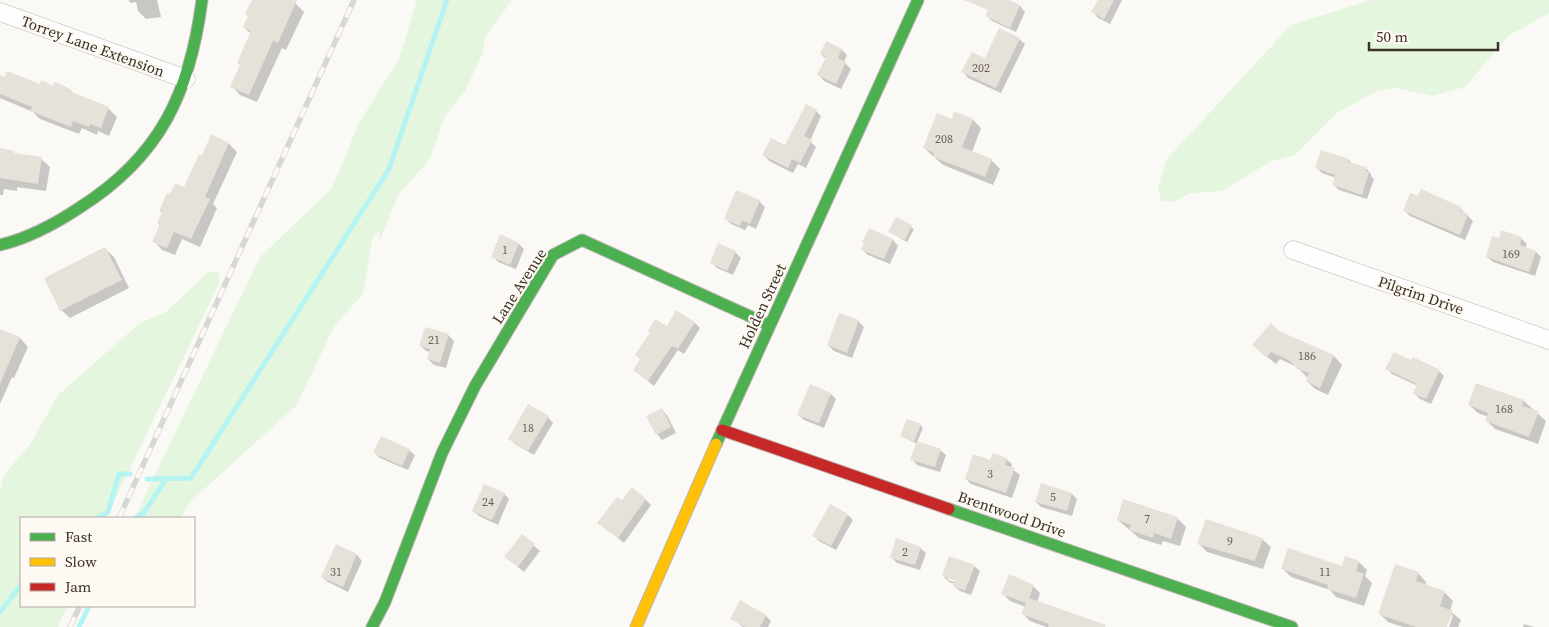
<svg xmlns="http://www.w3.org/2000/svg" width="1549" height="627" font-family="'Source Serif 4',serif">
	<rect width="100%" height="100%" fill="#fbf9f6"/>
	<path fill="#e4f6de" d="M417 0H512L486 36 482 55 465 91 445 116 430 159 398 195 378 245 380 232 373 235 363 294 335 325 296 406 191 501 180 518H135L149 487 260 257 332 188 359 123 399 59Z
		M1371 0H1549V13L1508 36 1465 87 1432 96 1396 88 1377 91 1337 113 1295 155 1271 161 1223 191 1191 193 1174 202 1161 201 1158 188 1166 160 1291 25Z
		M208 272 220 273 218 286 106 518H21V606H67L58 627H0V493L4 475 31 443 58 395 140 323 166 312Z"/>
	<path fill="#0003" fill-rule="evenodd" d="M128 0H157L161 17 146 19 138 11 136 2 131 3Z
		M253 0H296L295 3 304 12 286 50 282 48 257 102 240 95 232 86 241 66 251 34 244 27 249 17Z
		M993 0H1006L1020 6 1025 12 1016 32 992 21 987 16Z
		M1099 0H1122L1110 24 1098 18 1093 12Z
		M1019 39 1025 44 1001 93 968 78 963 72Z
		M827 42 842 50 847 55 844 62 851 69 841 89 824 81 819 75 826 59 821 54Z
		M0 76 40 85 70 90 75 95 108 108 117 117 109 136 98 131 97 135 82 128 79 134 40 119 33 112 0 98Z
		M816 111 821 116 810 141 816 147 806 168 798 164 793 173 769 161 764 155 786 147Z
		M952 120H973L981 128 972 152 991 160 1000 169 993 185 943 165 924 148Z
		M212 136 229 144 237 152 213 204 217 208 200 247 182 239 175 255 162 250 154 241 161 226 158 223 163 213 160 211 170 196 184 189 202 157Z
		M0 150 13 152 17 155 41 159 50 167 46 191 17 187V191L4 189 3 195H0Z
		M1349 160 1353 165 1366 168 1371 174V176L1374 179 1367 199 1339 190 1334 185 1336 178 1322 173 1317 168Z
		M759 201 765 207 756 229 748 225 745 230 731 224 726 219Z
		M1460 208 1473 221 1465 240 1410 216 1404 210Z
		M896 219 914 229 907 242 890 232Z
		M870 230 893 240 898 246 890 264 868 255 862 249Z
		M1521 238 1527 244 1525 248 1536 252 1541 257 1535 276 1493 262 1487 257Z
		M519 244 524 249 516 269 498 262 493 256Z
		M105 249 114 257 129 288 70 318 61 310Z
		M735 252 741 258 733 275 717 268 711 262Z
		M858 321 864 327 852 358 834 351 828 345Z
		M695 323 700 328 684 354 678 350 654 386 634 370 641 360 651 332Z
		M425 329 449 336 454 341 446 368 434 365 428 359 430 352 426 351 420 345Z
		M0 330 20 338 28 347 14 378 12 377 0 404Z
		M1279 332 1334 356 1342 365 1328 395 1315 389 1307 381 1308 378 1297 367 1280 359 1276 364 1262 353Z
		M1412 362 1439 371 1444 376 1431 404 1420 399 1414 393 1418 386 1392 374 1387 369Z
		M831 394 836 399 824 428 804 420 799 415Z
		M1524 401 1546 421 1538 444 1495 429 1487 421 1488 417 1478 413 1469 405Z
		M662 410 667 415 676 433 662 440 657 434Z
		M548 417 553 423 534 455 515 444 510 439Z
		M920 425 923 428 917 442 940 450 946 455 940 472 917 465 912 459 917 444 902 436Z
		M409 450 415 455 408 470 380 458 375 453Z
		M1006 459 1012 464 1011 468 1020 475 1012 498 971 484 966 479 991 462Z
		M504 494 509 499 498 525 479 516 473 511Z
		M1072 494 1077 499 1072 516 1041 507 1036 502Z
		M646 500 651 505 624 543 599 523 622 502Z
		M848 515 853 520 836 550 819 541 814 536Z
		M1177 518 1186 527 1180 546 1163 541 1161 545 1139 538 1118 520Z
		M522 536 540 551 524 572 506 557Z
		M1262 539 1271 547 1263 569 1207 552 1199 544Z
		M336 546 357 555 362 561 348 592 328 582 322 577Z
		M920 548 926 553 920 570 897 563 891 557Z
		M1359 562 1367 570 1365 576 1372 583 1364 606 1336 597 1330 590 1291 577 1283 569 1343 567Z
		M974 566 980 571 971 595 960 591 954 586 955 584 949 582 943 576ZM948 577 961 582 960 584 948 580Z
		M1418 573 1426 582 1425 586 1445 593 1453 601 1450 611 1461 620 1458 627H1449L1453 615H1450L1446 627H1403L1388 622 1379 613Z
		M1033 586 1040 593 1037 603 1105 627H1046L1030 621 1023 614 1026 607 1010 601 1003 594Z
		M766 616 771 621 768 627H743L732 618Z
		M1524 624 1534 627H1523Z"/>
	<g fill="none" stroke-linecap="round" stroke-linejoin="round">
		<path stroke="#b4f4f2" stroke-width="5" d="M147 479 191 478 389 169 447 0
			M97 518 108 512 119 474H130
			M135 518 143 514 167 478
			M0 612 21 585
			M79 627 89 606"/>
	</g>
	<path fill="#e6e1d9" d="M252 0H297L278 43 273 41 249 95 230 87 240 65 237 63 251 31 243 27 248 16 245 14Z
		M964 0H1009L1020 5 1010 28 985 16 988 10Z
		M1098 0H1114L1104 19 1091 12Z
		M999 28 1020 38 996 88 961 72 972 52 985 58Z
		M826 41 842 49 838 58 846 62 836 84 817 75 826 57 820 54Z
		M7 71 40 84 41 80 53 86 55 82 70 89 69 91 109 107 101 128 90 124 89 127 73 121 71 127 30 111 32 107 0 94V75L5 77Z
		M806 104 817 110 804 136 812 140 800 163 792 159 788 168 762 155 771 138 785 145Z
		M954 111 973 119 962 147 992 159 985 177 933 157 934 153 923 148 937 113 952 119Z
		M211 134 229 143 205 197 210 199 191 239 174 232 167 248 152 242 160 224 157 223 162 212 159 211 167 193 170 194 175 183 184 187 199 154 202 156Z
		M0 148 14 151V153L42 157 38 184 0 178Z
		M1321 150 1349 159 1348 162 1367 167 1365 171 1369 172 1362 195 1332 185 1335 175 1315 168Z
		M1421 189 1461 207 1460 210 1468 214 1460 235 1403 211 1410 193 1418 196Z
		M736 190 760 200 750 224 742 220 740 226 724 219Z
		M896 217 912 225 905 240 888 232Z
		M869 228 893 239 884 259 861 250 864 243 862 242Z
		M1501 230 1522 237 1520 245 1536 251 1529 272 1486 257 1492 236 1499 238Z
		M500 234 519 243 510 265 491 257Z
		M718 243 736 251 727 271 710 263Z
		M105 247 122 280 60 311 44 278Z
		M676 310 695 322 678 349 672 346 648 381 633 370 640 359 635 355 650 332 648 331 655 319 667 326Z
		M839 313 859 320 847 353 827 345Z
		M1271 323 1279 331 1334 355 1320 388 1306 381 1309 373 1297 369 1290 361 1271 352 1266 357 1252 345Z
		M425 327 449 334 440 363 427 359 430 349 419 346Z
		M0 329 20 337 0 384Z
		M1394 352 1411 360 1413 357 1440 370 1426 399 1413 394 1417 384 1385 369Z
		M1476 383 1524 400 1522 406 1539 411 1529 437 1485 421 1488 413 1468 405Z
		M810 384 831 393 819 423 797 415Z
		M528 404 549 416 528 451 508 439Z
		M662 408 671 427 656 435 646 416Z
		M907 419 921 424 914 442 900 436Z
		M381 436 410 449 402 466 373 453Z
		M917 441 941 449 935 467 910 460Z
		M993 453 1007 458 1005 465 1015 468 1006 493 965 479 973 454 990 460Z
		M1041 483 1072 493 1067 511 1035 502Z
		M484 484 505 493 492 520 472 511Z
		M632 487 646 499 618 538 597 523 617 497 622 500Z
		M1123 499 1178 517 1171 539 1154 533 1153 538 1129 530 1131 525 1117 520Z
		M830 504 848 514 831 546 812 536Z
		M1206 519 1263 538 1255 561 1197 544Z
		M522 534 535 544 518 567 504 557Z
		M896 538 921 547 915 565 890 558Z
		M336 544 357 554 343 587 321 577Z
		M1288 548 1342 566 1345 556 1359 561 1356 571 1364 574 1356 598 1327 589 1328 585 1281 569Z
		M949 556 975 565 965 591 953 586 955 581 942 576Z
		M1395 564 1419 572 1416 581 1445 591 1440 606 1453 611 1447 627H1416L1378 614Z
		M1009 574 1034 585 1029 598 1106 625 1105 627H1048L1049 624 1021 614 1026 603 1001 594Z
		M740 600 766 615 760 627H745L730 619Z"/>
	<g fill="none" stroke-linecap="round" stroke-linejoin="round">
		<g stroke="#bbb6b0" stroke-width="19">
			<path id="street" d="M0 12 186 79
				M1293 250 1549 340"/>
		</g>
		<g stroke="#bbb6b0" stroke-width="13">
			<path id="fast" d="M0 245C29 238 55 224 79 208 160 157 190 93 202 0
				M716 444 918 0
				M949 509 1292 627
				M372 627 385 602 442 453 475 386 553 255 582 240 769 325"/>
		</g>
		<g stroke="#bbb6b0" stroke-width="13">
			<path id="slow" d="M636 627 716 444"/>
		</g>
		<g stroke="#bbb6b0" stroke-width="13">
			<path id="jam" d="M722 430 949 509"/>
		</g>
		<use href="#street" stroke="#fefefe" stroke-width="18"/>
		<use href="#fast" stroke="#4caf50" stroke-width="11"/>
		<use href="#slow" stroke="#ffc107" stroke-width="11"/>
		<use href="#jam" stroke="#c62828" stroke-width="11"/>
		<g stroke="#d8d7d5" stroke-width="5.5">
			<path id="rail" d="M119 518 354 0
				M70 627 80 606"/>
		</g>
		<use href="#rail" stroke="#fef9f3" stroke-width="4" stroke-dasharray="11" stroke-linecap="butt"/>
	</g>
	<g text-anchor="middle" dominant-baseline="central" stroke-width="4.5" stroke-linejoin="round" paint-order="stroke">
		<g font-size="12" fill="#665e53">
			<text x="981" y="68">202</text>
			<text x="944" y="139">208</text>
			<text x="505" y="250">1</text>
			<text x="1511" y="254">169</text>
			<text x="434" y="340">21</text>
			<text x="1307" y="356">186</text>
			<text x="1504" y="409">168</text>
			<text x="528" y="428">18</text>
			<text x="990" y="474">3</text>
			<text x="1053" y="497">5</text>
			<text x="488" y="502">24</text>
			<text x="1147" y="519">7</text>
			<text x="1230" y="541">9</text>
			<text x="905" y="552">2</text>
			<text x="336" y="572">31</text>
			<text x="1325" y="572">11</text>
		</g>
		<g font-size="15" fill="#3a3125" stroke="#fef9f3">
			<text transform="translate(93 46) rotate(20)">Torrey Lane Extension</text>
			<text transform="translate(519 286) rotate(-57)">Lane Avenue</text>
			<text transform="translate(1421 295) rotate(19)">Pilgrim Drive</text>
			<text transform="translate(762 306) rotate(-65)">Holden Street</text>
			<text transform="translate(1012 514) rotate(19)">Brentwood Drive</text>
		</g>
	</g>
	<rect x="20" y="517" width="175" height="90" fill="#fef9f3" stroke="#b0a9a1"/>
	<rect x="30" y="533" width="25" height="8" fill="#4caf50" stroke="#b0a9a1"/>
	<text x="65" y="542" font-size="15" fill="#3a3125">Fast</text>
	<rect x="30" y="558" width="25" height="8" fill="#ffc107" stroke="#b0a9a1"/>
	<text x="65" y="567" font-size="15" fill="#3a3125">Slow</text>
	<rect x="30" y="583" width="25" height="8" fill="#c62828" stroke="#b0a9a1"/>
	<text x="65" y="592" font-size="15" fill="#3a3125">Jam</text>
	<path d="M1369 42v8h129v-8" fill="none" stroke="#3a3125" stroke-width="2.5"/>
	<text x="1376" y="42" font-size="15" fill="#3a3125" stroke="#fef9f3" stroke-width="4" paint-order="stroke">50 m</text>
</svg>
